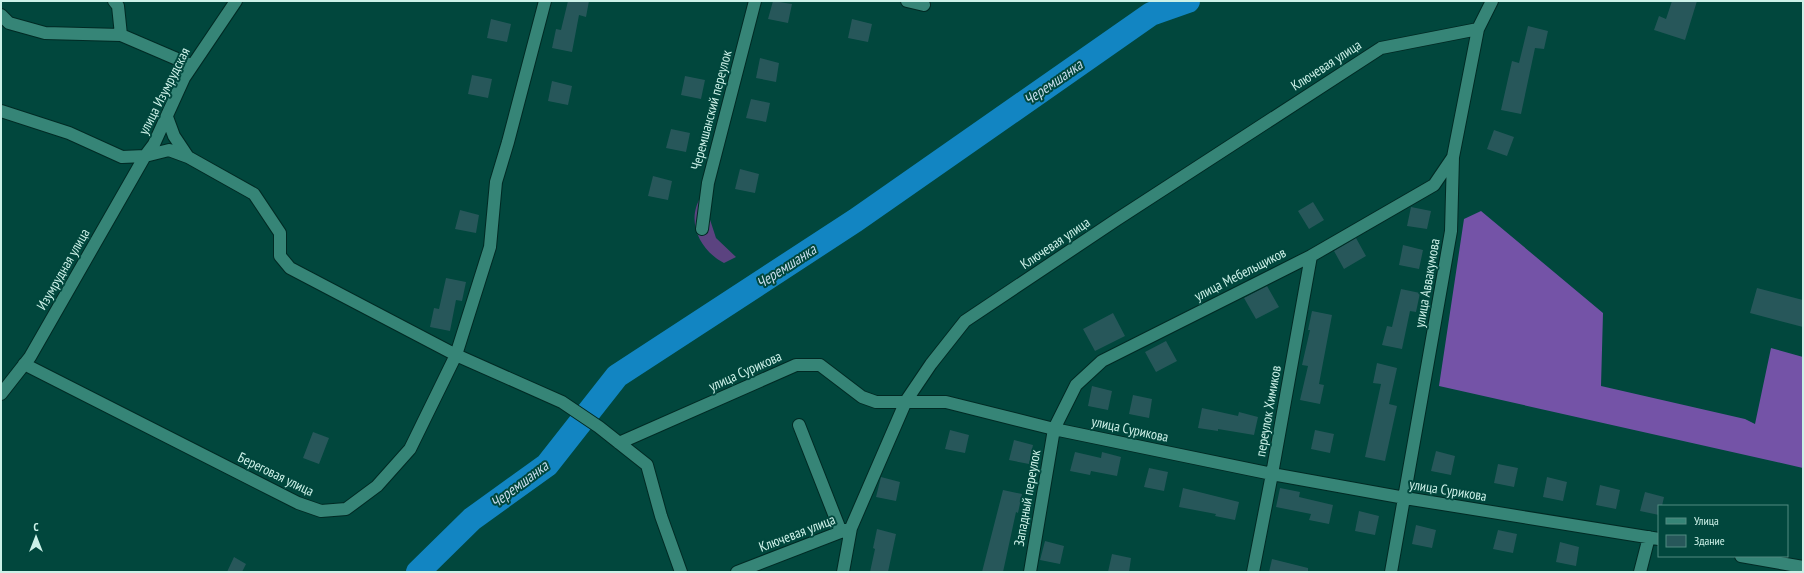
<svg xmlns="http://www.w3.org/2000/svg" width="1804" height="573" font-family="'PT Sans Narrow',sans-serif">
	<rect width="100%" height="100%" fill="#01473d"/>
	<path fill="#5b4380" d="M702 195 716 238 736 257 724 263C699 250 685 220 702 195Z"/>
	<path fill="#7453a7" d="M1481 211 1603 313 1601 386 1745 419 1755 424 1771 348 1803 357V468L1439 386 1464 219Z"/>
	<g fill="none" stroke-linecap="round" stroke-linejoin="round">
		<path stroke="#1285c2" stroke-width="24" d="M418 572 472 519 547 465 617 376 856 220 1151 14 1188 1"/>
	</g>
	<path fill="#27575a" d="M568 1H589L586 17 579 15 572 52 552 48 556 29 561 30Z
		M773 1 792 4 788 23 768 19Z
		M1672 1H1697L1685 40 1654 30 1659 16 1666 19Z
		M491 19 511 24 507 42 487 38Z
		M852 19 872 24 868 42 848 38Z
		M1528 26 1548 31 1544 49 1535 48 1521 114 1501 110 1512 61 1519 63Z
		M760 58 779 63 776 82 756 78Z
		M472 75 492 79 488 98 468 94Z
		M685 76 705 80 701 99 681 95Z
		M552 81 572 86 568 105 548 101Z
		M751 99 770 103 766 122 746 118Z
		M671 129 690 133 686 152 666 148Z
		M1494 130 1514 137 1507 156 1487 149Z
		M740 169 759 174 755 193 735 189Z
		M653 176 672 181 668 200 648 196Z
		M1313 202 1324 220 1309 229 1298 211Z
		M1411 207 1431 211 1427 229 1407 226Z
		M460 210 479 215 476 233 455 229Z
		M1356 238 1366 256 1344 269 1334 251Z
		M1403 245 1423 250 1419 269 1399 265Z
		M446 278 466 282 462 301 456 300 450 331 430 327 434 308 439 309Z
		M1267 286 1279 307 1256 319 1244 298Z
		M1757 288 1803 300V327L1750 313Z
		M1401 289 1420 293 1416 312 1410 311 1402 349 1382 345 1387 326 1392 327Z
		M1312 311 1332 315 1319 384 1324 385 1320 404 1300 400 1308 366 1302 365 1310 330H1308Z
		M1113 313 1125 336 1095 351 1083 329Z
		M1166 341 1177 361 1156 372 1145 352Z
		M1377 363 1397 368 1389 404 1397 406 1385 461 1365 457 1381 384 1373 383Z
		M1092 386 1112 391 1108 410 1088 406Z
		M1133 395 1152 399 1149 418 1129 414Z
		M1202 408 1238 416 1239 412 1258 417 1254 435 1218 429V431L1198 428Z
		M950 430 969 435 965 453 945 449Z
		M1315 430 1334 434 1330 453 1311 449Z
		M313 432 329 438 319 464 303 458Z
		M1014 440 1033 445 1029 464 1009 460Z
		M1436 451 1455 456 1451 475 1431 471Z
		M1075 452 1101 458 1102 452 1121 457 1117 476 1091 471 1090 475 1070 471Z
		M1498 464 1518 468 1514 487 1494 483Z
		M1149 468 1168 472 1164 491 1144 487Z
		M881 477 900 482 896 501 876 497Z
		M1547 477 1567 482 1563 501 1543 497Z
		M1600 485 1620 490 1616 509 1596 505Z
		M1183 488 1239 502 1235 520 1215 516 1216 514 1179 507Z
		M1280 488 1300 492 1299 497 1333 505 1329 524 1309 520 1311 514 1276 507Z
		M1003 490 1022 494 1018 513 1016 512 1003 572H982Z
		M1645 492 1664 497 1662 506H1659V515L1640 511Z
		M1359 511 1379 516 1375 535 1355 531Z
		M1416 525 1436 530 1432 548 1412 544Z
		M877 529 896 534 888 572H870L875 549 873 548Z
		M1498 530 1517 534 1513 553 1493 549Z
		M1045 541 1064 546 1060 564 1040 560Z
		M1560 542 1579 547 1576 566 1556 562Z
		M1112 554 1131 558 1129 572H1108Z
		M234 557 246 564 242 572H227Z
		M1272 559 1308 568V572H1269Z"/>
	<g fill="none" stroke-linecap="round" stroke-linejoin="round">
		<g stroke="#002a24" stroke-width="14">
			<path id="minor" d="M114 1 118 6 121 35
				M907 1 924 5
				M1 15 9 23 45 33 121 35 191 65
				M1 111 69 133 122 157 145 156 169 150 188 157 254 194 280 233V256L290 268 456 355 562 402 599 427 647 465 661 516 681 572
				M167 117 174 136 188 157
				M702 229 708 183 755 1
				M24 364 298 503 321 511 346 509 377 486 410 449 456 355 490 247 496 182 508 142 545 1
				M1 394 30 357 145 156 154 144 184 78 236 1
				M799 425 841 532
				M619 443 796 365H820L862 397 876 402H946L1054 429 1272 474 1405 498 1659 539
				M1741 556 1803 567
				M737 572 851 528 906 401 931 364 965 321 1116 220 1381 48 1478 29
				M843 572 851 528
				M1030 572 1054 429 1076 385 1102 361 1311 256 1434 185 1453 157
				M1253 572 1272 474 1311 256
				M1391 572 1451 231 1453 157 1478 29 1492 1
				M1640 572 1649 537"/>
		</g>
		<use href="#minor" stroke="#368577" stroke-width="12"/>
	</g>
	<g text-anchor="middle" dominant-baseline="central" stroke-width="4" stroke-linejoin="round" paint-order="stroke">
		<g font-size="14" fill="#ccf1e8" stroke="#01473d">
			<text transform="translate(1326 65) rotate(-33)">Ключевая улица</text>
			<text transform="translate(164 91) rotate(-63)">улица Изумрудская</text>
			<text transform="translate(711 110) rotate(-75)">Черемшанский переулок</text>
			<text transform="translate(1055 243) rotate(-34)">Ключевая улица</text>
			<text transform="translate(63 269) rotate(-60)">Изумрудная улица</text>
			<text transform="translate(1240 274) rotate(-27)">улица Мебельщиков</text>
			<text transform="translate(1427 283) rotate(-80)">улица Аввакумова</text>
			<text transform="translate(745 371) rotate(-24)">улица Сурикова</text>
			<text transform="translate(1268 411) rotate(-80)">переулок Химиков</text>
			<text transform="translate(1130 429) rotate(12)">улица Сурикова</text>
			<text transform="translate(276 474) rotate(26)">Береговая улица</text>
			<text transform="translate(1448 490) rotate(9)">улица Сурикова</text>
			<text transform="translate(1027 498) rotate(-80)">Западный переулок</text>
			<text transform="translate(797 533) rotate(-21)">Ключевая улица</text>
		</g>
		<g font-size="15" font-style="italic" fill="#c6dcec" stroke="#01473d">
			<text transform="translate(1053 82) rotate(-35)">Черемшанка</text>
			<text transform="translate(786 266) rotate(-33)">Черемшанка</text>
			<text transform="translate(519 484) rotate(-37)">Черемшанка</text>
		</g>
	</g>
	<rect width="1804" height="573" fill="none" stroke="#ccf1e8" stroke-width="4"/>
	<rect x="1658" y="505" width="130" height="52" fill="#01473d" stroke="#528b81"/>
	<rect x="1666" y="518" width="20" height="6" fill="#368577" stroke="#528b81"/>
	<text x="1694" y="525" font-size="12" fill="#ccf1e8">Улица</text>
	<rect x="1666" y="535" width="20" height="12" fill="#27575a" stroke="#528b81"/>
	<text x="1694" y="545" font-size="12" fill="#ccf1e8">Здание</text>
	<g transform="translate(36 537)" stroke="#01473d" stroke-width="3" paint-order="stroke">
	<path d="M0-3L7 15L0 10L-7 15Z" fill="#ccf1e8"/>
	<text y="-6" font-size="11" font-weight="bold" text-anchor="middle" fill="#ccf1e8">С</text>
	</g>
</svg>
